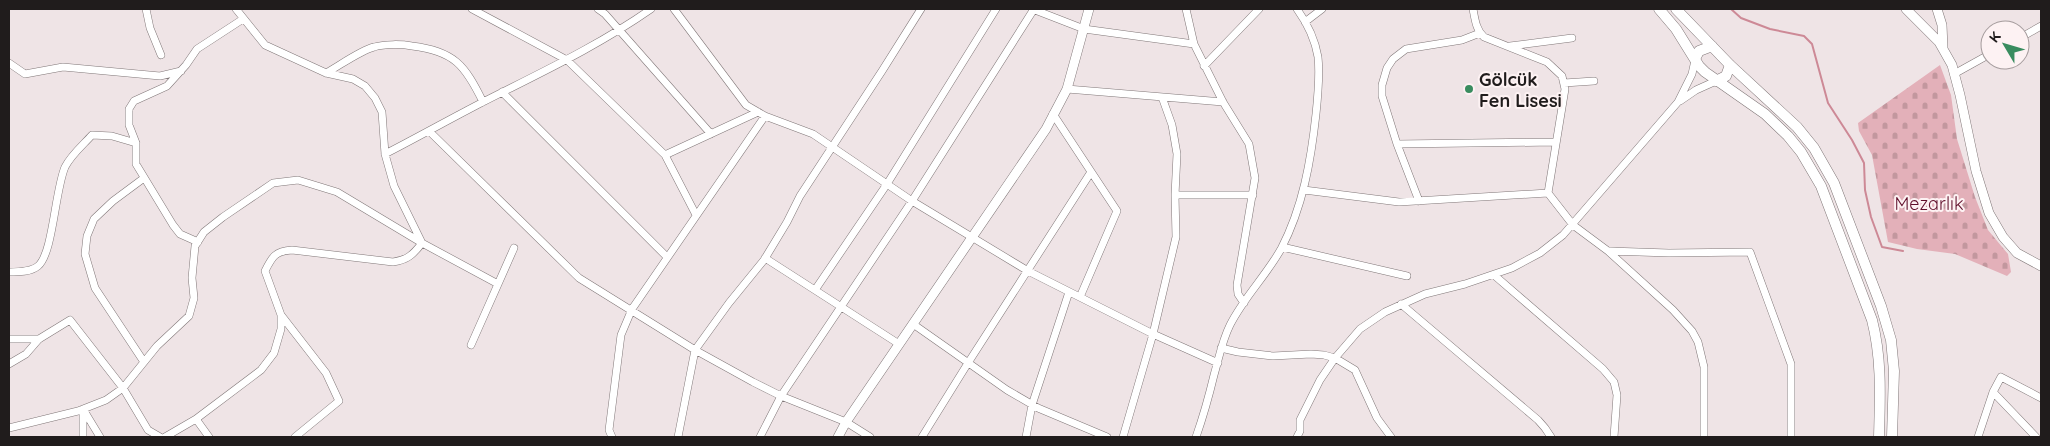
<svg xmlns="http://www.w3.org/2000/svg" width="2050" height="446" font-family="Quicksand,sans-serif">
	<defs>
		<pattern id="cemetery-stones" width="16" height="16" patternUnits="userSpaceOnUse" patternTransform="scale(1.25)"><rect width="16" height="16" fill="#e3b0b9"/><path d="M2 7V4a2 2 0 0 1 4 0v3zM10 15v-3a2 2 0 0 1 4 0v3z" fill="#c2979e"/></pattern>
	</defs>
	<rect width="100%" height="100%" fill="#efe4e6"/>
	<path fill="url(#cemetery-stones)" d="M1940 65 1951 95 1957 139 1975 197 1988 230 2008 254 2011 272 2007 276 1955 254 1917 249 1888 242 1872 155 1859 131 1858 123Z"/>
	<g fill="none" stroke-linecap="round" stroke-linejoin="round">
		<path stroke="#cd8996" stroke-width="2" d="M1731 9 1741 18 1770 29 1804 36 1812 44 1828 103 1852 140 1864 163 1865 190 1871 217 1882 247 1903 251"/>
		<g stroke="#807778" stroke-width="8">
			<path id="minor" d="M146 9 150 28 161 55
				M472 9 567 60 665 155 696 215
				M598 9 605 14 711 134
				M674 9 746 105 765 116 813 134 912 201 1028 271 1153 334 1218 363
				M1186 9 1194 44 1223 102 1249 144 1255 178 1237 285 1238 294 1244 303
				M1473 9C1475 19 1476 30 1484 37L1547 62 1562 76 1565 89 1548 193 1573 225 1608 251 1673 310 1692 331 1698 342 1704 367V437
				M1035 10 1084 29 1194 44
				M1305 22 1322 9
				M2020 38 2041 26
				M1510 46 1572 38
				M9 63 25 74 63 67 160 76 181 71
				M1204 66 1259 9
				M326 73C339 66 361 50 374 47 385 44 401 44 412 46 454 51 465 65 483 102
				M1954 74 1990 54
				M1564 83 1594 81
				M1067 89 1223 102
				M502 92 667 257
				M1680 101 1696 90 1716 81
				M1053 114 1117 211 1080 297
				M429 131 579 278 695 350 753 382 781 396 846 422 870 437
				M1397 144 1555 142
				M385 154C418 137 450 119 483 102 540 73 598 46 651 9
				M665 155 758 112
				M144 178 113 201 94 219 87 236 85 254 95 288 144 362
				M1304 190 1399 202 1548 193
				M1175 195H1253
				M1419 201 1397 144 1382 96V85L1387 68 1393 59 1406 49 1462 40 1480 33
				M198 242 180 234 173 225 136 164V143L129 125V109L134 101 167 86 186 65 197 49 243 19
				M1282 247 1407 276
				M1609 251 1669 253 1750 252 1791 364V437
				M765 258 899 344
				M9 272C18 272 31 272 38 266 53 254 55 190 65 167 71 155 83 145 92 135L112 136 136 143
				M1494 275 1603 369 1614 382 1617 395 1614 437
				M815 290 887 184 996 9
				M1401 304 1538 420 1545 428 1551 437
				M281 315 326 373 339 401 295 437
				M913 324 1007 390 1038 408 1107 437
				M9 339H39
				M471 345 514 248
				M1221 348 1238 352 1273 356 1311 354 1324 355 1335 358 1355 370 1377 418 1391 437
				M9 364 26 354 39 339 70 320 123 388 148 430 160 437
				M1993 392 2001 377 2041 398
				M196 419 209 437
				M9 428 78 411 106 400 123 388 157 346 189 316 194 298 192 278 195 246 204 232 223 217 273 183 298 180 337 192 422 243 498 284
				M83 437V409L100 437
				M165 437 196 419 261 370 274 353 281 329V315L265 271C272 257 275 251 292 250L393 262C407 260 413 255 422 243L394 186 385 154 382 112 375 98 365 86 353 79 326 73 265 45 236 9
				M612 437 609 430 621 335 632 309 765 116
				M678 437 695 350 729 303 764 260 787 222 800 196 882 71 921 9
				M760 437 781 396 912 201 1034 9
				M922 437 968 363 1091 172
				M1026 437 1032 405 1069 292
				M1123 437 1153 334 1176 237 1175 195 1177 154 1172 125 1162 97
				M1196 437C1203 417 1209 396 1214 375 1219 358 1222 341 1230 325 1244 297 1266 276 1281 249 1303 207 1311 160 1316 114 1318 95 1320 75 1318 57 1315 39 1307 23 1297 9
				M1297 437 1300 431V420L1320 380 1335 358 1360 329 1385 312 1425 294 1465 284 1512 268 1540 253 1563 235 1678 102 1692 74 1695 60
				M1978 437 1993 392 2036 437"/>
		</g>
		<g stroke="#807778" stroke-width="10">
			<path id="tertiary" d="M1906 9 1939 42 1952 65 1960 95 1976 171 1989 213 2003 237 2017 253 2041 266
				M1937 9 1942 25 1943 48
				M838 437 846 422 1046 129 1067 89 1089 9"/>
		</g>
		<g stroke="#807778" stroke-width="11">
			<path id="secondary" d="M1659 9 1676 29 1699 66 1705 72 1765 114 1788 136 1801 152 1821 186 1872 320C1882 359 1880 397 1879 437
				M1676 9 1730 65 1797 127 1814 148 1834 183 1881 306 1891 340 1894 371 1892 437
				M1695 59 1699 51 1712 46
				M1716 81 1726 76 1730 65"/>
		</g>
		<use href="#minor" stroke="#fff" stroke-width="7"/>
		<use href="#tertiary" stroke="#fff" stroke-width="9"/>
		<use href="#secondary" stroke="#fff" stroke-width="10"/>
	</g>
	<circle fill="#398c5f" stroke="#fdf2f3" stroke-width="2" cx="1469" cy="89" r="5"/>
	<g text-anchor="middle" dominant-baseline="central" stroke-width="4" stroke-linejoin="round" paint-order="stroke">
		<g font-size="18" font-weight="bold" fill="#201c1c" stroke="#fdf2f3" text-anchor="start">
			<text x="1479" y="79">Gölcük<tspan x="1479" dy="21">Fen Lisesi</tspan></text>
		</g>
		<g font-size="18" fill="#600e2a" stroke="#fdf2f3">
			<text x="1929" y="203">Mezarlık</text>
		</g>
	</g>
	<rect width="2050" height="446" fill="none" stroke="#201c1c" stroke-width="20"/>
	<g transform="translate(2005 45) rotate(308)"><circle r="24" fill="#fdf2f3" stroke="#a59c9d"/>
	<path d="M0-4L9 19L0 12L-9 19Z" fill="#398c5f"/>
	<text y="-8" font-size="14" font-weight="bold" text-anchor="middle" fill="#201c1c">K</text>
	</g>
</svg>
